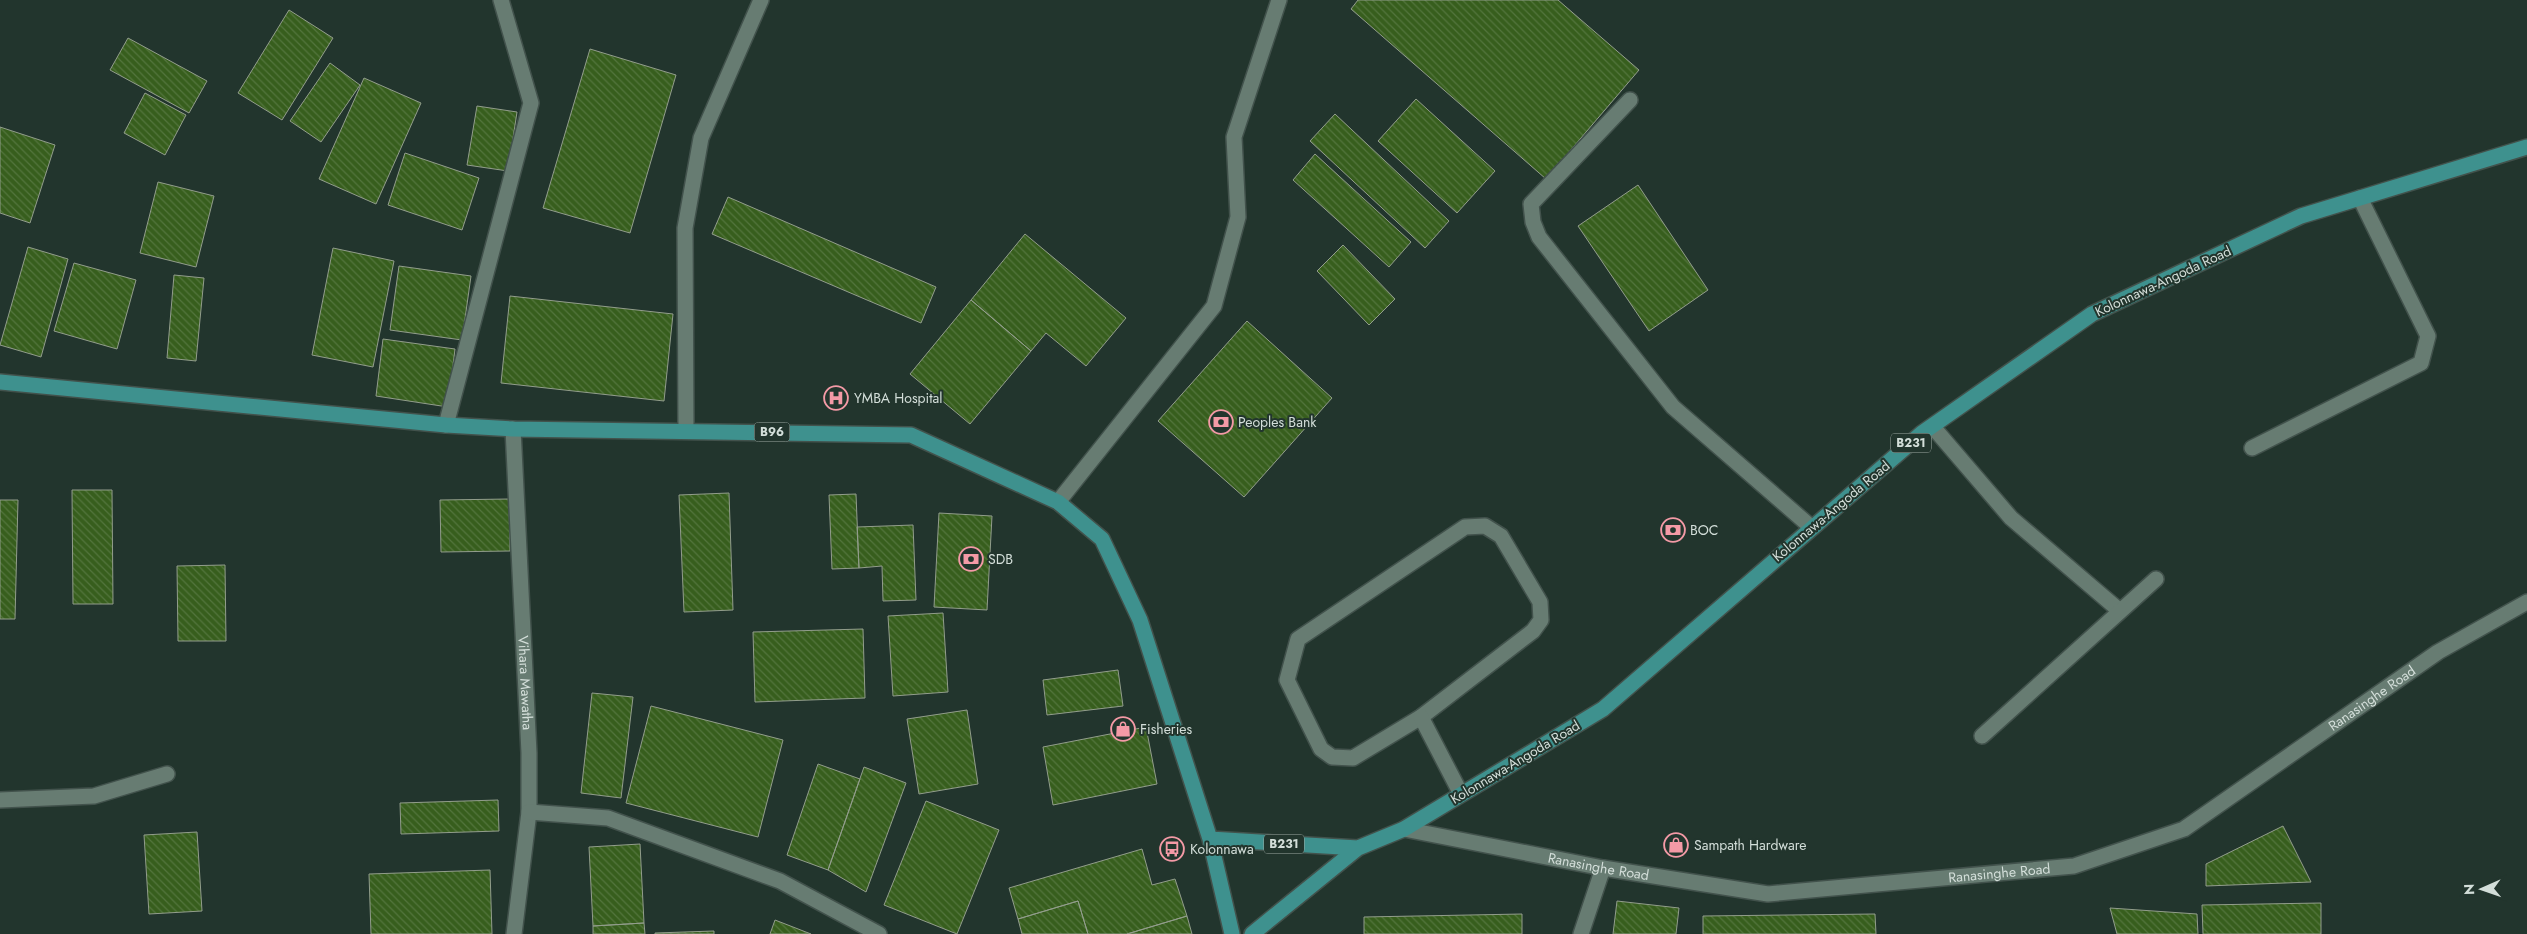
<svg xmlns="http://www.w3.org/2000/svg" width="2527" height="934" font-family="Jost,sans-serif">
	<defs>
		<pattern id="building-back-hatch" width="6" height="6" patternUnits="userSpaceOnUse" patternTransform="scale(1.25)"><rect width="6" height="6" fill="#375e1d"/><path d="M-1 5l2 2M0 0l6 6M5-1l2 2" fill="none" stroke="#53753d"/></pattern>
	</defs>
	<rect width="100%" height="100%" fill="#22352d"/>
	<path fill="url(#building-back-hatch)" stroke="#929d8c" d="M1358 0H1558L1639 70 1546 179 1351 9Z
		M289 10 333 38 282 120 238 93Z
		M128 38 207 81 189 113 110 70Z
		M590 49 676 75 630 233 543 208Z
		M330 63 360 85 321 142 290 121Z
		M364 78 421 103 376 204 319 179Z
		M145 93 186 115 165 155 124 133Z
		M1416 99 1495 171 1457 213 1378 141Z
		M477 106 517 112 508 171 467 165Z
		M1335 114 1449 221 1425 248 1310 141Z
		M0 127 55 145 30 223 0 213Z
		M405 153 479 178 462 230 388 205Z
		M1315 154 1411 242 1389 267 1293 180Z
		M158 182 214 196 196 267 140 253Z
		M1638 185 1708 290 1649 331 1578 226Z
		M728 197 936 287 921 323 712 234Z
		M1025 234 1126 318 1086 366 1046 333 1031 351 971 300Z
		M1343 245 1395 299 1369 325 1317 271Z
		M28 247 68 259 41 357 0 345Z
		M333 248 394 261 373 367 312 355Z
		M74 263 136 280 117 349 54 331Z
		M399 266 471 276 462 340 390 330Z
		M174 275 204 278 196 361 167 358Z
		M510 296 673 314 664 401 501 383Z
		M971 300 1031 351 970 424 910 374Z
		M1247 321 1332 398 1244 497 1158 421Z
		M383 339 455 349 448 407 376 396Z
		M72 490H112L113 604H73Z
		M729 493 733 610 684 612 679 495Z
		M856 494 859 568 832 569 829 495Z
		M509 499 510 551 441 552 440 500Z
		M0 500H18L15 619H0Z
		M939 513 992 516 987 610 934 607Z
		M913 525 916 600 883 601 882 566 859 568 857 527Z
		M225 565 226 641H178L177 566Z
		M943 613 948 692 893 696 888 616Z
		M863 629 865 698 755 702 753 632Z
		M1118 670 1123 706 1047 715 1043 680Z
		M592 693 633 697 621 798 581 793Z
		M651 706 783 740 758 837 626 803Z
		M967 710 978 784 919 794 907 719Z
		M1146 727 1157 784 1053 805 1043 747Z
		M818 764 860 779 828 870 787 855Z
		M864 767 906 783 866 892 828 870Z
		M498 800 499 831 401 834 400 803Z
		M926 801 999 830 957 934 884 905Z
		M2283 826 2311 882 2206 886V864Z
		M197 832 202 911 149 914 144 835Z
		M640 844 644 923 593 926 589 847Z
		M1142 849 1152 885 1175 879 1187 916 1127 934H1088L1078 901 1018 919 1009 888Z
		M490 870 492 934H371L369 874Z
		M1078 901 1088 934H1022L1018 919Z
		M1617 901 1679 908 1676 934H1613Z
		M2321 903V934H2203L2202 905Z
		M2110 908 2197 914 2198 934H2117Z
		M1522 914V934H1364V917Z
		M1875 914 1876 934H1703V916Z
		M1187 916 1192 934H1127Z
		M775 920 811 934H770Z
		M644 923 645 934H593V926Z
		M714 931V934H655V933Z"/>
	<g fill="none" stroke-linecap="round" stroke-linejoin="round">
		<g stroke="#42524c" stroke-width="18">
			<g id="minor">
				<path d="M1630 100 1531 204 1533 222 1539 237 1673 407 1811 527"/>
				<path d="M446 425 531 103 501 0"/>
				<path d="M1933 427 2011 518 2120 611"/>
				<path id="s1" d="M513 429 529 753V812L514 934"/>
				<path d="M686 431 685 228 701 138 761 0"/>
				<path d="M2252 448 2421 363 2428 336 2360 198"/>
				<path d="M1058 502 1214 306 1238 217 1234 137 1279 0"/>
				<path d="M1485 526 1501 536 1540 602 1541 620 1533 631 1421 717 1353 758 1332 757 1321 749 1287 680 1298 639 1465 527Z"/>
				<path d="M1421 717 1461 794"/>
				<path d="M1982 736 2156 579"/>
				<path d="M0 800 94 796 167 774"/>
				<path d="M529 812 608 818 780 881 879 934"/>
				<path id="s2" d="M1404 829 1603 868 1768 894 2074 866 2184 829 2438 652 2527 602"/>
				<path d="M1581 934 1603 868"/>
			</g>
		</g>
		<g stroke="#42524c" stroke-width="18">
			<path id="major" d="M0 382 446 425 513 429 911 435 1058 502 1102 539 1140 620 1210 839 1232 934
				M1210 839 1358 848
				M1252 934 1358 848 1404 829 1603 709 1922 433 2092 314 2301 216 2527 147"/>
		</g>
		<use href="#minor" stroke="#677c72" stroke-width="15"/>
		<use href="#major" stroke="#3e918e" stroke-width="15"/>
	</g>
	<defs>
		<g id="hospital-ring" transform="scale(1.25)"><circle r="9.5" fill="#22352d" stroke="#f49aa6" stroke-width="1.5"/><path d="M-5-5h3v3.5h4V-5h3V5h-3V1.5h-4V5h-3Z" fill="#f49aa6"/></g>
		<g id="bank-ring" transform="scale(1.25)"><circle r="9.5" fill="#22352d" stroke="#f49aa6" stroke-width="1.5"/><path d="M-6-4H6V4H-6ZM0-2.3a2.3 2.3 0 1 0 0 4.6a2.3 2.3 0 1 0 0-4.6Z" fill="#f49aa6"/></g>
		<g id="shop-ring" transform="scale(1.25)"><circle r="9.5" fill="#22352d" stroke="#f49aa6" stroke-width="1.5"/><path d="M-5-2.5h2.3a2.7 3.5 0 0 1 5.4 0H5L5.5 6h-11ZM-1.5-2.5h3a1.5 2.3 0 0 0-3 0Z" fill="#f49aa6"/></g>
		<g id="bus-ring" transform="scale(1.25)"><circle r="9.5" fill="#22352d" stroke="#f49aa6" stroke-width="1.5"/><path d="M-5-6H5V4H4V6H2V4H-2V6H-4V4H-5ZM-3.5-4V0h7V-4ZM-3.5 1.2v1.5H-2V1.2ZM2 1.2v1.5H3.5V1.2Z" fill="#f49aa6"/></g>
	</defs>
	<g fill-rule="evenodd">
		<use href="#hospital-ring" x="836" y="398"/>
		<use href="#bank-ring" x="1221" y="422"/>
		<use href="#bank-ring" x="1673" y="530"/>
		<use href="#bank-ring" x="971" y="559"/>
		<use href="#shop-ring" x="1123" y="729"/>
		<use href="#shop-ring" x="1676" y="845"/>
		<use href="#bus-ring" x="1172" y="849"/>
	</g>
	<g text-anchor="middle" dominant-baseline="central" stroke-width="4" stroke-linejoin="round" paint-order="stroke">
		<g fill="#22352d" stroke="#9eaba5" stroke-width="1">
			<rect x="754.5" y="422.5" width="35" height="19" rx="4"/>
			<rect x="1891" y="433.5" width="40" height="19" rx="4"/>
			<rect x="1264" y="834.5" width="40" height="19" rx="4"/>
		</g>
		<g font-size="12" font-weight="bold" fill="#d3ded9">
			<text x="772" y="432">B96</text>
			<text x="1911" y="443">B231</text>
			<text x="1284" y="844">B231</text>
		</g>
		<g font-size="14" fill="#d3ded9" stroke="#22352d">
			<text transform="translate(2163 281) rotate(-25)">Kolonnawa-Angoda Road</text>
			<text transform="translate(1831 511) rotate(-40)">Kolonnawa-Angoda Road</text>
			<text stroke="none"><textPath href="#s1" startOffset="254">Vihara Mawatha</textPath></text>
			<text stroke="none"><textPath href="#s2" startOffset="1022">Ranasinghe Road</textPath></text>
			<text transform="translate(1515 762) rotate(-31)">Kolonnawa-Angoda Road</text>
			<text stroke="none"><textPath href="#s2" startOffset="198">Ranasinghe Road</textPath></text>
			<text stroke="none"><textPath href="#s2" startOffset="602">Ranasinghe Road</textPath></text>
		</g>
		<g font-size="14" fill="#d3ded9" stroke="#22352d" text-anchor="start">
			<text x="854" y="398">YMBA Hospital</text>
			<text x="1238" y="422">Peoples Bank</text>
			<text x="1690" y="530">BOC</text>
			<text x="988" y="559">SDB</text>
			<text x="1140" y="729">Fisheries</text>
			<text x="1694" y="845">Sampath Hardware</text>
			<text x="1190" y="849">Kolonnawa</text>
		</g>
	</g>
	<g transform="translate(2482 889) rotate(268)" stroke="#22352d" stroke-width="4" paint-order="stroke">
	<path d="M0-4L9 19L0 12L-9 19Z" fill="#d3ded9"/>
	<text y="-8" font-size="14" font-weight="bold" text-anchor="middle" fill="#d3ded9">N</text>
	</g>
</svg>
